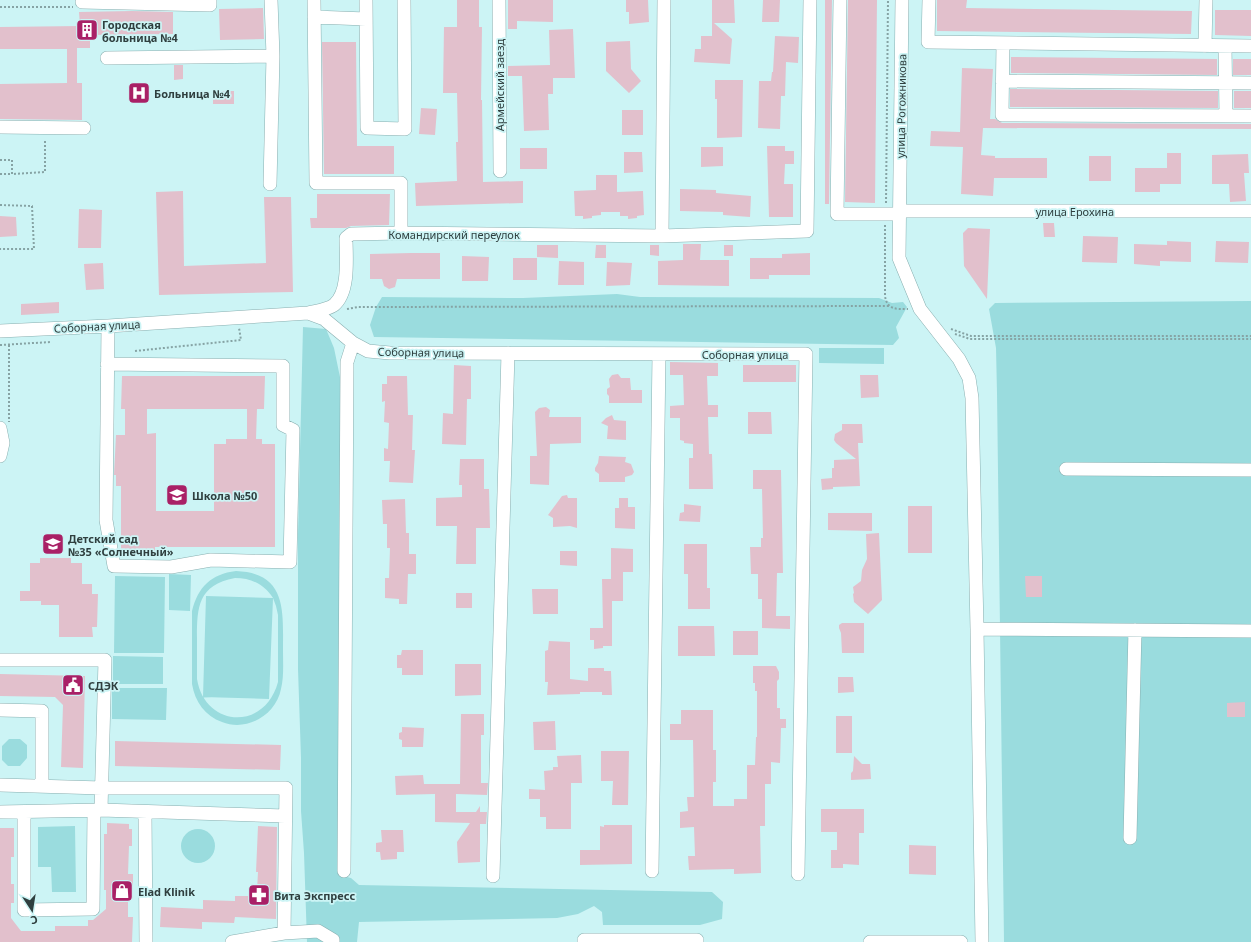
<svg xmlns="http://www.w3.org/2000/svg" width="1251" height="942" font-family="'Noto Sans',sans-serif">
	<rect width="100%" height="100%" fill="#ccf4f5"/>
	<path fill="#9adcde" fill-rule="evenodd" d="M617 294 640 297 879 298 892 303 903 302 907 307 896 327 899 338 893 345 374 337 370 325 376 307 382 297 523 298Z
		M1251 301V942H1004L997 393 996 348 989 309 995 303Z
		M303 327 326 329 334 348 341 382 339 875 351 878 359 885 712 892 723 902 722 919 700 925H603L602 912 594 906 578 914 557 918 359 922 357 942H307L304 853 301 811V758L298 669V534Z
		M819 348H884V364L819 363Z
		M236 571C287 573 283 611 283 650 283 663 284 677 281 689 276 715 247 732 222 722 205 716 195 702 192 684V611C198 587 211 574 236 571ZM235 578C251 578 264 584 273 598L206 596 203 697 269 699 273 598 276 606 278 615V682C265 731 205 728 197 679 197 665 197 652 197 638 197 607 198 585 235 578Z
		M169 574 191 575 190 611 169 610Z
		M115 576 165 577 164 653H114Z
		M113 656 163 657V684H113Z
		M112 688H167L166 720 112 719Z
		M9 739H20L27 745V758L20 766H8L2 760V746Z
		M75 826 76 892H52L51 867H38V827Z
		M181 846a17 17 0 1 1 34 0a17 17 0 1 1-34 0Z"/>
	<path fill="#e2c0cc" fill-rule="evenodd" d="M457 0H479V27H482L481 100H482L483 182 523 181V203L416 206 415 183 457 181 456 142H458L457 93H443L444 27H457Z
		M508 0H553V22L517 21V29H508Z
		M626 0H648L649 22 629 24V12H626Z
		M712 0H734L735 23H714L732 39 730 64 694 62 695 49H701V36H712Z
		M763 0H780L779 22H762Z
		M825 0H832L829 204H825Z
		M848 0H877L875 203 845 202Z
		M937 0H967L966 8 1192 11 1191 34 937 31Z
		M263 8 264 39 220 40 219 9Z
		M1215 10H1251V36L1215 35Z
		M132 11 173 12V34L90 35V48H77V83H82V120L0 119V84L67 83V49H0V27L80 26 79 12Z
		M573 29 575 78H553V94H548L549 130 524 131 522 76H508V66L550 65 549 30Z
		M775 36 799 37 798 63 786 62 785 96H781L780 129 758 128 759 81H771L772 72H773Z
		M630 41 631 69 641 81 629 93 606 71V42Z
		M322 42H356L357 146H394V174H324Z
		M1011 57 1217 59V75L1011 73Z
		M1233 59H1251V75H1233Z
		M174 65H183V79L174 80Z
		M962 68 993 69 990 119H995L1002 123 1251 124V129L983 128 981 155 995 156V158H1047V178H994L993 196 961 194 963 147 930 146 931 131 960 132Z
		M715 80H743L742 137 717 138V99H715Z
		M1010 89 1218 91V108L1010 107Z
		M213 91H234V104H213Z
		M1234 91H1251V108H1234Z
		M421 108 437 109 435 135 419 134Z
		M622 110H643V135H622Z
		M767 146H785V151H794V164H785L784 184H793V217H769Z
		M701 147H723V166L701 167Z
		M520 148H547V169H520Z
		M624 152H642L643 172 624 173Z
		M1167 153H1181V184H1160V192H1135V168H1167Z
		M1248 154 1249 173H1244L1246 201 1230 202 1229 184H1212V155Z
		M1089 156H1111V181H1089Z
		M596 175H617V192L643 191 644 215 637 216V218L628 219V216H620V212H601V215L592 216V218L583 219V216H575L574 191 596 190Z
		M680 189 716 190V193L751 196 750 217 723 215V212L680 211Z
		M183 191 184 266 266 263 264 197H291L293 292 159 295 156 192Z
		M317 194H390L389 225 351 226 346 228H311L310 218H317Z
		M79 209 102 210 101 248H78Z
		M0 216 16 217 17 236 0 237Z
		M1043 223H1054L1055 237H1044Z
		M968 228 990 229 987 299 964 266 963 233Z
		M1083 236 1118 237 1117 263 1082 262Z
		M1167 241 1191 242V262L1160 261V266L1134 264V244L1167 245Z
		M1216 241 1249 242 1248 263 1215 262Z
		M683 244H701L700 260H729V286L658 285V261L683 260Z
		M537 245H558V258L537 257Z
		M596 245H606V258H595Z
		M650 245H659V256L650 255Z
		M724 245H733V256H724Z
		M411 253H440V279H397L395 287 389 289 384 286 382 279H370V254Z
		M810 253V275H769V279H750V258H782V254Z
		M462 256 489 257 488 281H462Z
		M513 258H537V280H513Z
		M559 261 584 262V285H558Z
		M607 262 632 263 630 285 606 286Z
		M103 263 104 289 86 290 84 264Z
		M59 302V313L21 315V304Z
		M670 362 718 363V376H707L708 405H718V417H708L709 454H712L713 489H689V458H693V444L684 443V441L680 440V418H670V406L684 405 683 375H670Z
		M454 365 471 366V399H467L466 445 442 444 443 413 453 414Z
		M743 365H796V382H743Z
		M618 374 621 378H630L631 390H642V403H609V396L607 394V389L610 387 609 379 612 375Z
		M860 375H878L879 397 861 398Z
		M122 376H265L264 409H257L256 439H262V444H275V547H155V554H121V486H116V475H114L116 435H125V409H121ZM147 409H247V439H226V444H214V511H156V433L147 434Z
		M387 376H407L408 415H413L412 450H415L413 483 389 482 390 461H384V448L388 449 389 423 384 422 385 401 382 402V384H387Z
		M546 407 550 410 549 417H581V443L550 444 549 485 530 484V456H537L535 412 539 408Z
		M748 412H771L772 434H748Z
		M612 415 614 420 626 421V440L607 439 608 426 601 423 606 418Z
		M842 424H862L863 443H858L860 486 833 487V489L822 490 821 479 832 478V468H834V460L856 459 836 443 834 440 835 434 842 430Z
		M599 456 626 457 625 462 631 464 634 472 632 475 625 477V482H599V474L595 471V468L598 463Z
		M460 459H484V489H489L490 528H476V564H456L457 526H436V498L462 497V485H459Z
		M753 470H781L783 573H777L776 616H790V629L762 628V599H758V574H751L750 547H761V538H763L762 489H753Z
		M567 495 568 498H577V528L570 526 553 527V518L548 515 562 496Z
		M619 498H628V507H635V529L615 528V508H619Z
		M405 499 406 533H409V554H416V574H408L407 604H399V599L385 598V578H389L390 548H387V524H383L382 500Z
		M684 504 701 506 700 522 679 521 680 513 684 512Z
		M908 506H932V553H908Z
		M828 513H872V531L828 530Z
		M879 533 882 600 868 614 854 602 853 594 854 593 853 587 861 581 862 570 867 559 866 534Z
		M684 544H707V588H710V609H688V574H684Z
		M611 548 633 549V572H623V601H612V646H603V648L594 649V640H590V628H603L602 579H611Z
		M560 551H577V566L560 565Z
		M40 558H71V563H82V584H92V594H98L97 627H92L93 637H59V605H41V601H20V591H30V563H40Z
		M1025 576H1042V597H1026Z
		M532 589H558V614H533Z
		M456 593H472V608H456Z
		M842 623H864V653H842L841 633 839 628V625Z
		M678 626H714L715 656H678Z
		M733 631H758V655H733Z
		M549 641 570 642V679L588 681V668H604V671H611L612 695H602V692H580V694L547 695 548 682H545V651L548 650Z
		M402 650H423V675H402V668H397V655H401Z
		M455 664H481V695L455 696Z
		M753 666H776L779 672V679L777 681V708H780V719H786V728H781L780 763 771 762V784H765V826H760L761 873 734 874V869L689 870 688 856H695L694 827 680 828V812L688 811 687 797H694L693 740H670V724H681V710H713V750H716V782H713V806H734V799H747V765H755L756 737H757V691H755V683H753Z
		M0 674 85 676 83 768 61 767 63 705 55 697 0 696Z
		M838 677H853L854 692 838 693Z
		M1245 702V717H1227V703Z
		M461 714H484V735H481V783H488L487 795 456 794V812H476L480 806V812H487L486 824H480V862L458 863 457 842 470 823 435 822V794L396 795 395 776 423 775 424 784H460Z
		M836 716H852V753H836Z
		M555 721 556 750H534L533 722Z
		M402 727 424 728 423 747H402V740L399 739V733L402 732Z
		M115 741 281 745 280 770 115 766Z
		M601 751H629L628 805H612L613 781H601Z
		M581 755 582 783H571V829H546V817H540V799H529V789L545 790 544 771 553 770V767H558L557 756Z
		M854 756 862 764H870L871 779 851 780V773L853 771Z
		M821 809H864V833H859V865L843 864V868H831V850H837V832H821Z
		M107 823 129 824V829H132V846H129L128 874H133V889H128V917H133L132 942H0V828H14V857H11V884H14V903H11V918L21 931H55V926H88V920H93L106 909V890H104V834H107Z
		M604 825H632V864L580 865V850H600V826L604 827Z
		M258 826 277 827 276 919 235 917 234 923 202 922V929L160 927 161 907 203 909V900L235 901V896H251L257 890 258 872H256Z
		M381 830H403L404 852H397V859L381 860 380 852H376V843L382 842Z
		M909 845 936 846V875L909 874Z"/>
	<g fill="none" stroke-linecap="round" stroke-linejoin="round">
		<g stroke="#89afb0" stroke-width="14">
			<path id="minor" d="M314 0 316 183H401V233
				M366 0 367 128 405 129 404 0
				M499 0 500 171
				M840 0 837 214H900
				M902 0 899 258 920 309 959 359 969 378 972 398 977 629 982 942
				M929 0 928 42 1251 46
				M82 2 210 5V0
				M314 17 366 19
				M1003 43 1002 115 1251 116
				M1205 46 1206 0
				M1225 46 1226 116
				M107 58 273 56
				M1002 81 1251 83
				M0 127 84 128
				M270 184 273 56 271 0
				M900 211H1251
				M662 236 664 0
				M308 313C316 311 327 310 334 305 350 292 346 256 346 238L351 234 401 233 662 236 807 231 810 0
				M0 331 108 326 308 313 324 319 353 343 368 351 390 353 806 354 798 874
				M107 364 283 366V425L293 430 290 562 211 560 171 567 114 566 106 520 108 326
				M0 428 3 443 0 456
				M1066 469 1251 470
				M977 629 1251 631
				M0 660H105L101 810
				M0 710 42 711V786
				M0 785 102 788H286L284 933
				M0 812 101 810 285 816
				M24 812V910L93 909 94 811
				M145 812 146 942
				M1130 838 1135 630
				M344 871 347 362 353 343
				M652 871 659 354
				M493 876 508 353
				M232 942 284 933 318 931 333 940V942
				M584 942V940H697V942
				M870 942H961"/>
		</g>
		<path stroke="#86a3a4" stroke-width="2" stroke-dasharray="2 2" stroke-linecap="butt" d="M0 7H73
			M0 160H12V174L45 172V139
			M0 174H12
			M886 203 888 0
			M0 205 32 206 34 249H0
			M885 225V296C887 310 896 309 908 309
			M347 309 358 307 890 306
			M951 329 971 336H1251
			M955 334 970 339H1251
			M0 345 51 342
			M9 345V422
			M135 351 241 340 239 328"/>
		<use href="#minor" stroke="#fff" stroke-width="13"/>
	</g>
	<defs>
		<g id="building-square" transform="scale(1.15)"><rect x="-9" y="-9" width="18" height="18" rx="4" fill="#a92066" stroke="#ccf4f5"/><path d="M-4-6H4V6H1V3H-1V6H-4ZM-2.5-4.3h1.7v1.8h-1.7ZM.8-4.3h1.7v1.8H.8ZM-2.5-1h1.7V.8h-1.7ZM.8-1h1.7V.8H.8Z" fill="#fff"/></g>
		<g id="hospital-square" transform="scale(1.15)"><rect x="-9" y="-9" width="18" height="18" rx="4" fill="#a92066" stroke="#ccf4f5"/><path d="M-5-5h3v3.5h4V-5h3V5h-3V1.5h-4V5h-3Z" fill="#fff"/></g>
		<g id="school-square" transform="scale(1.15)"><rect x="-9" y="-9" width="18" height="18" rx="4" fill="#a92066" stroke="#ccf4f5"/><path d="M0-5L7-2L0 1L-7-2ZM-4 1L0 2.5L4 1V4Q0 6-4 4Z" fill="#fff"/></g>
		<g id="civic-square" transform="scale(1.15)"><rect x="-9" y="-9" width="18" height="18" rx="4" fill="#a92066" stroke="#ccf4f5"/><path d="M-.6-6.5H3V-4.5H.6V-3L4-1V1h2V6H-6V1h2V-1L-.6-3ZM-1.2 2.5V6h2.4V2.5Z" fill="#fff"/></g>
		<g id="shop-square" transform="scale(1.15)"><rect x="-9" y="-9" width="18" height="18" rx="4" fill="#a92066" stroke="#ccf4f5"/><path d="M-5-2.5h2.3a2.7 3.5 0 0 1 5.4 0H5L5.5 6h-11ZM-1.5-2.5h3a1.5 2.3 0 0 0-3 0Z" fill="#fff"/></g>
		<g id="pharmacy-square" transform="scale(1.15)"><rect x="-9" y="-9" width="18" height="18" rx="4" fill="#a92066" stroke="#ccf4f5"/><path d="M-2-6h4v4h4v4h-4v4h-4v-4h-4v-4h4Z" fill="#fff"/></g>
	</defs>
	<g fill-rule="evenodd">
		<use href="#building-square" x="87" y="30"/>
		<use href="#hospital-square" x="139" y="93"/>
		<use href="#school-square" x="177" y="495"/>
		<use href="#school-square" x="53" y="544"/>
		<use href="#civic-square" x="73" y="685"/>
		<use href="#shop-square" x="122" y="891"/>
		<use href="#pharmacy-square" x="259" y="895"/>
	</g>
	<g text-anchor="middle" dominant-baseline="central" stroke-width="3.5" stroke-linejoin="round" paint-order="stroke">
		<g font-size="11" font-weight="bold" fill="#2f3f3f" stroke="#ccf4f5" text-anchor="start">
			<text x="102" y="24">Городская<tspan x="102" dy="13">больница №4</tspan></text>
			<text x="154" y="93">Больница №4</text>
			<text x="192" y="495">Школа №50</text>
			<text x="68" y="538">Детский сад<tspan x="68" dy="13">№35 «Солнечный»</tspan></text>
			<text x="88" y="685">СДЭК</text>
			<text x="138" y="891">Elad Klinik</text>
			<text x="274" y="895">Вита Экспресс</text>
		</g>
		<g font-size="11" fill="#2f3f3f" stroke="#ccf4f5">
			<text transform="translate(499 85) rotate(-90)">Армейский заезд</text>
			<text transform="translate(901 106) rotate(-89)">улица Рогожникова</text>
			<text x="1075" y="211">улица Ерохина</text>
			<text x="454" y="234">Командирский переулок</text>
			<text transform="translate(97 326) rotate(-3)">Соборная улица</text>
			<text transform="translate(421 352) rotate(1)">Соборная улица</text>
			<text x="745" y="354">Соборная улица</text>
		</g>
	</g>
	<g transform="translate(32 910) rotate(168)" stroke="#ccf4f5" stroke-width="3" paint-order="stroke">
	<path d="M0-3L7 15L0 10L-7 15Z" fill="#2f3f3f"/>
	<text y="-6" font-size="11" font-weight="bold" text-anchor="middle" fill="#2f3f3f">С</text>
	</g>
</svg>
